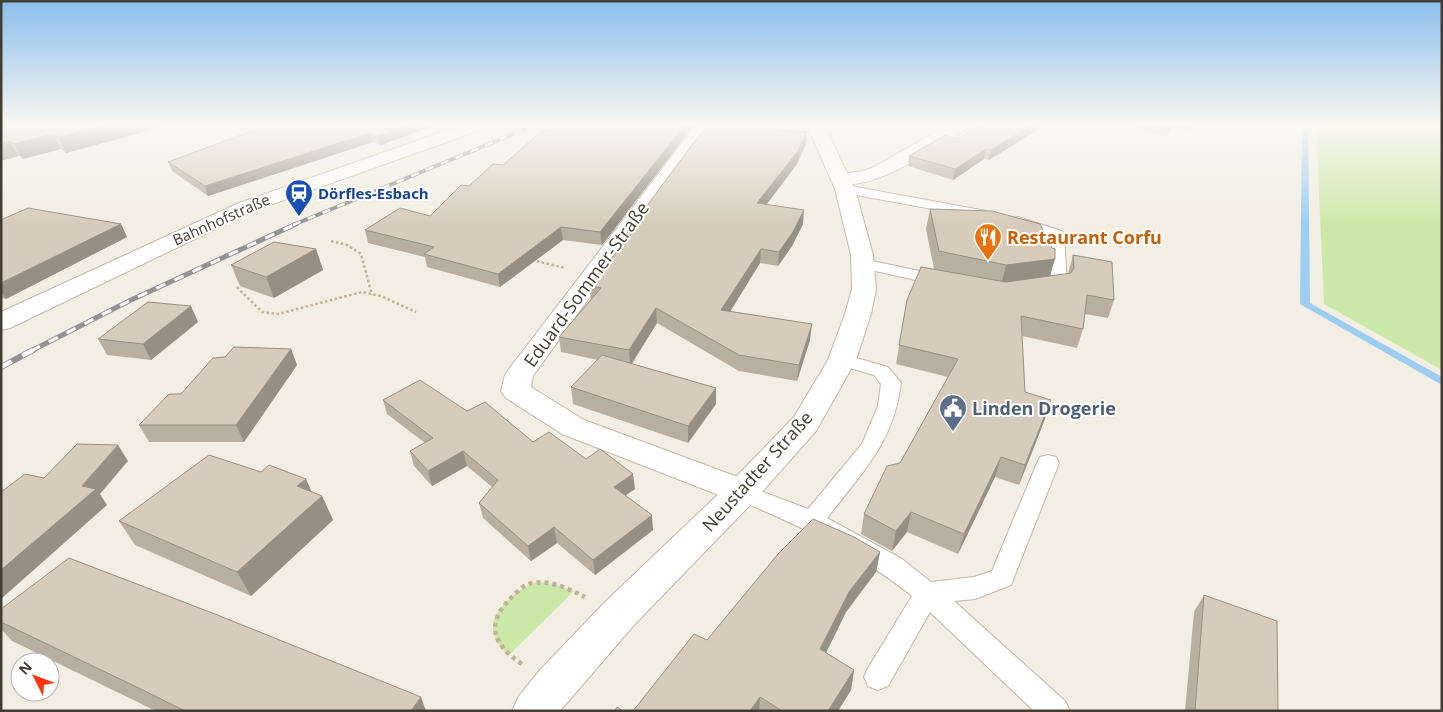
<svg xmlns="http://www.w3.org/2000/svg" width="1443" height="712" font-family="'Open Sans',sans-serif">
	<rect width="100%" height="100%" fill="#f2eee3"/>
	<path fill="#cbe8a9" d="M1316 125H1442V370L1324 304Z
		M540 582 554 584 574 591 508 656C501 648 494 640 493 629 491 609 522 584 540 582Z"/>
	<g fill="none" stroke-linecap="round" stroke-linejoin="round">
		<path fill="#9ccdf2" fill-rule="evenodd" d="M1302 125H1308L1310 303 1442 377V385L1300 304Z"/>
		<g stroke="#c0b8a8" stroke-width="2">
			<path id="service" d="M845 185 981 210 986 211 988 214 986 217 981 218 840 192 838 189 840 186Z
				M1018 217 1062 231 1064 234 1067 285 1065 289 1044 292 1038 291 1036 287 1038 283 1051 281 1050 236 1013 224 1011 221 1013 218Z
				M863 259 943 276 949 278 951 281 949 284 943 286 857 267 855 264 857 261Z
				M842 354 888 367 901 383C894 442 862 473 827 518L902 559 931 582 974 577 992 571 1037 463 1040 457 1048 455 1056 457 1059 463 1011 585 975 599 954 601 1065 701 1070 711H1034L930 612 888 686 878 690 868 686 864 677 868 668 912 596C858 552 797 525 734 498L731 492 734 486 742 484 808 509 862 444 878 406 881 384 874 375 835 364 833 360 835 356Z"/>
		</g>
		<g stroke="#c0b8a8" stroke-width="2">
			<path id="minor" d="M462 125H486L483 129 253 211 10 328 1 330V312L239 203Z
				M696 125H713L533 376 531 387 584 420 754 483 759 492 754 501 742 504 562 434 506 398 501 391 505 375 509 369Z
				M820 125H842C835 133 822 138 812 136L809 132 812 128Z
				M948 125H969L966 129C932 149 874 193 834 183L831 179 834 175 864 171 874 167Z"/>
		</g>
		<g stroke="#c0b8a8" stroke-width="2">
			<path id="tertiary" d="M807 125H824L855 189 873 255 876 289 871 314 856 360 816 431 754 501 633 626 560 711H512L519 696 540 670 605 602 730 483 794 417 828 360 845 314 852 289 851 255 835 189Z"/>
		</g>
		<path stroke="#c0b296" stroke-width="2.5" stroke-dasharray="2.5 2.5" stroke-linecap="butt" d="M331 241 347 245 361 254 372 295
			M532 260 565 268
			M237 287 262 312 278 314 362 292 381 296 416 312"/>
		<path stroke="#c0b296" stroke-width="4.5" stroke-dasharray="4 4" stroke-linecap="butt" d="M522 664C494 645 484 625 511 598 517 592 524 584 533 583 551 580 569 589 585 597"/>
		<use href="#service" fill="#fff" fill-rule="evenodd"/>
		<use href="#minor" fill="#fff" fill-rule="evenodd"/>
		<use href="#tertiary" fill="#fff" fill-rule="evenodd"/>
		<g stroke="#939393" stroke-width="4">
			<path id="rail-far2" d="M293 225 535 125"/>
		</g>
		<g stroke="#939393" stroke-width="5">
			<path id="rail-far1" d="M31 351 131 300 296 224"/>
		</g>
		<g stroke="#939393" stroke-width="6">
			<path id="rail" d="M1 367 33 350"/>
		</g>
		<use href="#rail-far2" stroke="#fff" stroke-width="2.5" stroke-dasharray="8" stroke-linecap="butt"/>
		<use href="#rail-far1" stroke="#fff" stroke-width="3" stroke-dasharray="10" stroke-linecap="butt"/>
		<use href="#rail" stroke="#fff" stroke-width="4.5" stroke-dasharray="12" stroke-linecap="butt"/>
	</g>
	<path fill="#b9afa1" d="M1 125H169L66 153 61 149 23 159 19 156Z
		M268 125H436L381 145 373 142 208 196 172 171 168 162Z
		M557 125H694L602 245 563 240 500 287 427 267 425 257 368 243 365 230 430 216 469 186 503 165Z
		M1045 125 989 160 984 159 953 180 908 166 909 156 957 139Z
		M1131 125H1195L1189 131 1173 128 1166 135 1130 127Z
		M771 129 807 132 806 144 797 164 766 205 803 224 792 246 778 266 760 263 730 312 810 340 797 381 739 371 657 323 632 364 716 404 688 443 573 404 571 387 598 360 561 352 559 337 591 299 589 285 626 241V234Z
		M930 209 1050 276 1068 274 1073 255 1114 300 1108 318 1085 314 1083 329 1077 348 1022 336 1025 392 1045 419 1019 485 995 477 958 554 907 532 892 551 861 534 864 514 900 463 948 377 896 364 907 300 934 269 926 229Z
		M1 219 121 224 127 237 6 299 1 298Z
		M316 249 323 270 274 298 240 286 231 265Z
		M198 322 151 360 107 355 98 339Z
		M291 349 297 365 244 442H149L139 425 181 394 225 357Z
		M383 400 467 411 533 442 586 459 635 489 625 495 653 530 595 575 557 543 531 561 483 518 479 503 492 487 467 466 432 486 414 466 410 451 425 443 387 414Z
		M261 472 306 479 311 491 322 496 333 520 251 596 135 545 119 521Z
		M880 552 876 572 846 612 826 653 854 670 851 690 838 711H633L707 640Z
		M1204 595 1278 711H1185L1194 612Z
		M1 609 426 711H156L12 641 1 629Z"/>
	<path fill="#968f83" d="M107 125H169L66 153 58 137Z
		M411 125H436L381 145 378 136Z
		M685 125H694L602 245 600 232Z
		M1032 125H1045L989 160 991 150Z
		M1169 125H1174L1173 128 1166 135Z
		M1191 125H1195L1189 131Z
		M807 132 806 144 797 164 757 217V203Z
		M370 133 373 142 208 196 205 186Z
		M53 134 61 149 23 159 14 144Z
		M10 141 19 156 1 161V143Z
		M986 149 984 159 953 180 955 169Z
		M804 210 803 224 792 246 778 266 779 252Z
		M121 224 127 237 6 299 1 292V283Z
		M561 227 563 240 500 287 498 274Z
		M316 249 323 270 274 298 266 277Z
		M761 249 760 263 721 326V310Z
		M1055 259 1049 279 1001 286 1006 265Z
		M191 306 198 322 151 360 143 344Z
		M656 308 657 323 630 366 629 350Z
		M812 324 810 340 797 381 799 365Z
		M291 349 297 365 244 442 236 425Z
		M716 388V404L688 443V426Z
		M1051 400 1045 419 1019 485 1025 465Z
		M118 445 128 461 100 494 107 505 1 599V570L82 486Z
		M463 451 467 466 432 486 428 471Z
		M1001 457 995 477 958 554 964 534Z
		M633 474 635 489 616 502 614 487Z
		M306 479 316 502 322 496 333 520 251 596 237 572 297 486Z
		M911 512 907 532 892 551 896 531Z
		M652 515 653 530 595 575 593 560Z
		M554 527 557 543 531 561 528 546Z
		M880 552 876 572 846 612 818 669 820 649 849 592Z
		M854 670 851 690 838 711H828Z
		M421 697 426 711H411Z
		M760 697 759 711H750Z"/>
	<path fill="#d7ccbb" stroke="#968f83" d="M1 125H107L58 137 53 134 14 144 10 141 1 143Z
		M268 125H411L378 136 370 133 205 186 168 162Z
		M557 125H685L600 232 561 227 498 274 424 254 434 247 365 230 400 208 430 216 461 185 469 186 493 164 503 165 543 130 549 131Z
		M707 125H771L769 129 807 132 798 151 757 203 804 210 793 232 779 252 761 249 721 310 812 324 799 365 739 355 656 308 629 350 559 337 601 288 589 285 631 235 626 234Z
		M981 125H1032L991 150 986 149 955 169 909 156 945 135 957 139Z
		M28 208 121 224 1 283V219H3Z
		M930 209 992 211 1040 224 1052 248 1055 249V259L1006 265 939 251Z
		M274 242 316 249 266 277 231 265Z
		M1073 255 1112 262 1114 300 1087 295 1083 329 1021 316 1025 392 1051 400 1025 465 1001 457 964 534 911 512 896 531 864 514 887 466 900 463 958 359 899 345 907 300 921 267 1006 282 1071 273 1074 268Z
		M148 302 191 306 143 344 98 339Z
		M234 347 291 349 236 425H139L169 394H181L213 358 225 357Z
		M602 355 716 388 688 426 571 387Z
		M420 380 467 411 485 402 533 442 549 432 586 459 600 449 633 474 614 487 652 515 593 560 554 527 528 546 479 503 498 480 463 451 428 471 410 451 433 438 383 400Z
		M77 444 118 445 82 486 96 489 1 570V492L25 474 44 478Z
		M209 455 261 472 269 465 306 479 297 486 322 496 237 572 119 521Z
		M813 519 854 537 880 552 849 592 820 649 854 670 828 711H782L760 697 750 711H633L694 634 707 640 778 554Z
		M69 558 215 614 421 697 411 711H185L145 691 1 622V609Z
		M1204 595 1277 621 1278 711H1195Z
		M617 707 623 711H615Z"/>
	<linearGradient id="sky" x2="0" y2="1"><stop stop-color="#89beec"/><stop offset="0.56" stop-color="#f9f7f2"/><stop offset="1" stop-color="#f9f7f2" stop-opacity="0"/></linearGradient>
	<rect width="1443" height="224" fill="url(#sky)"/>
	<defs>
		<g id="station-pin" transform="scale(1.4375)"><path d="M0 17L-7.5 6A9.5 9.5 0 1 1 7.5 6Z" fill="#1a4fb4" stroke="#fff"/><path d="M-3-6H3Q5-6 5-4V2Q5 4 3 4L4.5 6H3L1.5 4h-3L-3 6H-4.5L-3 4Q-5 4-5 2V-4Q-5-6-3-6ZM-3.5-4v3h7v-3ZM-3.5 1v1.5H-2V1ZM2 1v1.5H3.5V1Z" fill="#fff"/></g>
		<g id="restaurant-pin" transform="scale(1.4375)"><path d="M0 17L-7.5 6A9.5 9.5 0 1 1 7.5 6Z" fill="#e8710a" stroke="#fff"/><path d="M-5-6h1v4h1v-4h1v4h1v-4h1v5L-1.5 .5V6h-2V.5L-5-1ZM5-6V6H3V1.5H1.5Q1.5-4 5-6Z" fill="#fff"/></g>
		<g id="civic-pin" transform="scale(1.4375)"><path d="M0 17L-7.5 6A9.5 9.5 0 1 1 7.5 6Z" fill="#5c6f8a" stroke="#fff"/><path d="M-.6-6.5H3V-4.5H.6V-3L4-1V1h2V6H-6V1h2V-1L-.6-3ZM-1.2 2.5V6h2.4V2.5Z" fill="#fff"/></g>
	</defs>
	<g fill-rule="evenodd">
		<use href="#station-pin" x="299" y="193"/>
		<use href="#restaurant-pin" x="988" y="237"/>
		<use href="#civic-pin" x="953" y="408"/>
	</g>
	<g text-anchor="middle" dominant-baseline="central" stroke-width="4" stroke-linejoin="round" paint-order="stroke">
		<g font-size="15" font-weight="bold" fill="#164399" stroke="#fff" text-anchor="start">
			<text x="318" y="193">Dörfles-Esbach</text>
		</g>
		<g font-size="15" fill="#443d33" stroke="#fff">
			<text transform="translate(221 219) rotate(-24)">Bahnhofstraße</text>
		</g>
		<g font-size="18" font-weight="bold" fill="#c56008" stroke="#fff" text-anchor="start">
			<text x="1007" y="237">Restaurant Corfu</text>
		</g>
		<g font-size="18" fill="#443d33" stroke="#fff">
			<text transform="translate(586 284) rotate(-54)">Eduard-Sommer-Straße</text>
			<text transform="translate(757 471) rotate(-48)">Neustadter Straße</text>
		</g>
		<g font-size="18" font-weight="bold" fill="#4e5e75" stroke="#fff" text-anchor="start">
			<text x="972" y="408">Linden Drogerie</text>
		</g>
	</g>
	<rect width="1443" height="712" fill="none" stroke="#443d33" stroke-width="5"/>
	<g transform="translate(35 677) rotate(312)"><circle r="24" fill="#ffffff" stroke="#b4b1ad"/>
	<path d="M0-4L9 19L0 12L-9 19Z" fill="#ff360d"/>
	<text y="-8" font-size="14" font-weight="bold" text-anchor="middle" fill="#443d33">N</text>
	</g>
</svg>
